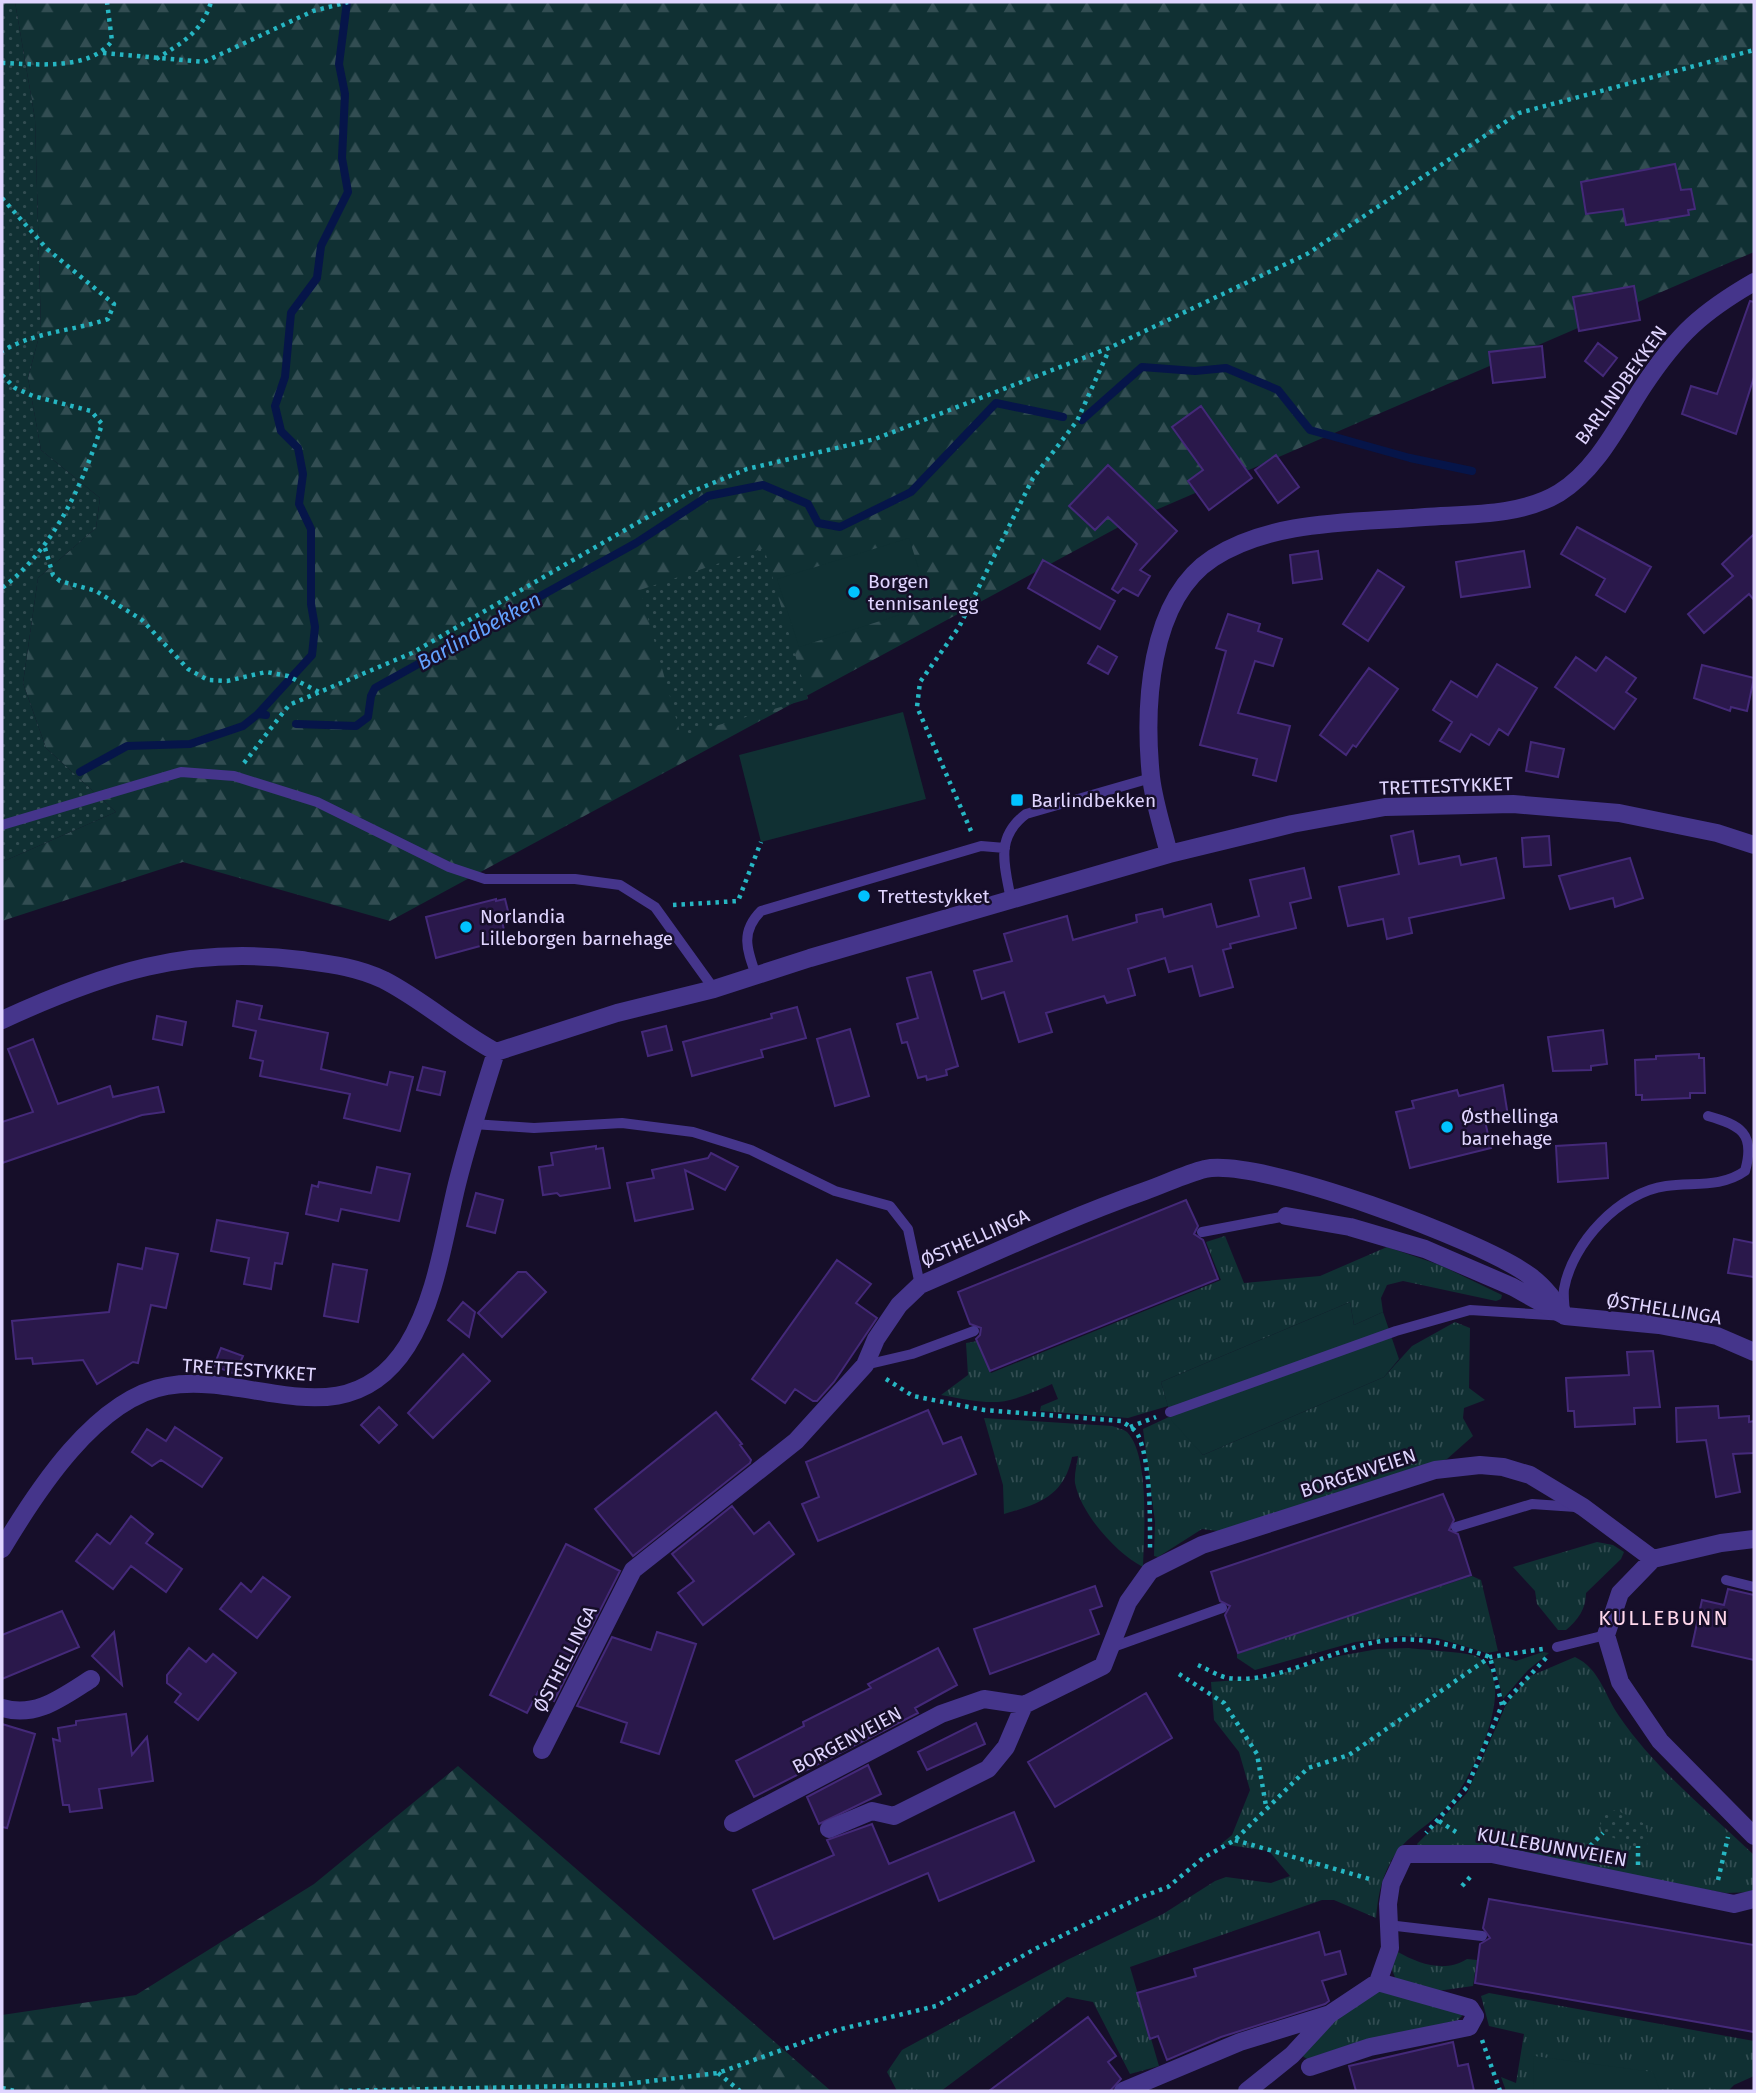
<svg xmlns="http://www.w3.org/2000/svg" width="1756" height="2093" font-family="'Fira Sans',sans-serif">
	<defs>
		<pattern id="grass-tufts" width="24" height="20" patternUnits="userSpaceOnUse" patternTransform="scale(1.75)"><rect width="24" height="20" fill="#103033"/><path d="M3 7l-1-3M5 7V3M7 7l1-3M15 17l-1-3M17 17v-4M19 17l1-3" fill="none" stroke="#324d52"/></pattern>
		<pattern id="forest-firs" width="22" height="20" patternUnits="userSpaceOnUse" patternTransform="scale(1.75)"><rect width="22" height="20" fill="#103033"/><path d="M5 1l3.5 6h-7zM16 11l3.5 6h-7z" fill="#324d52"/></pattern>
		<pattern id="park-dots" width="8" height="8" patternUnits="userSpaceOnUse" patternTransform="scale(1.75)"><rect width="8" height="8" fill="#103033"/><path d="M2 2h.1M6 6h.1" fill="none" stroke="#324d52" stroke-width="1.8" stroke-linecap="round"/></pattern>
	</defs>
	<rect width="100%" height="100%" fill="#160e29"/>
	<path fill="url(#grass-tufts)" d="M1225 1236 1244 1283 1320 1276 1387 1247 1440 1265 1502 1295 1501 1299 1496 1301 1403 1281 1387 1285 1381 1298 1383 1312 1354 1325 1350 1302 1161 1382 1168 1406 1128 1418 1040 1411 1041 1406 1058 1399 1052 1384C1000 1407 996 1405 941 1395L968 1375 966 1343 978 1341 991 1373 1221 1280 1206 1242Z
		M1455 1322 1470 1328 1469 1388 1485 1400 1464 1408 1463 1418 1473 1436 1447 1459 1226 1532 1202 1529 1158 1557 1154 1556 1155 1522 1143 1429 1171 1416 1203 1455 1384 1377 1412 1346Z
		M984 1418 1112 1426C1117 1428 1123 1429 1127 1432 1150 1455 1144 1536 1143 1567 1116 1553 1081 1514 1075 1483 1074 1475 1077 1464 1078 1456L1072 1457C1064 1496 1039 1504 1004 1514L1003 1485Z
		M1597 1542 1613 1545 1624 1552 1621 1559 1586 1593C1586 1609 1578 1620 1566 1630H1558L1537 1604 1535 1591 1513 1567Z
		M1472 1576 1481 1580 1498 1651 1487 1653 1437 1638 1401 1636 1355 1642 1255 1670 1237 1658V1654Z
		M1409 1648C1423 1650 1469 1652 1478 1657 1522 1680 1470 1782 1448 1806 1433 1822 1409 1835 1396 1853 1382 1874 1378 1894 1376 1918L1334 1900H1322L1130 1967 1159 2066 1130 2074 1093 2002 1067 1997 941 2091H897L887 2072 902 2050 1067 1960 1163 1914 1215 1881 1226 1877 1271 1883 1290 1876 1269 1851 1221 1844 1232 1835 1250 1790 1239 1752 1214 1720 1211 1682 1265 1678 1339 1656 1378 1649Z
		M1543 1652 1549 1653 1528 1670 1503 1699 1493 1659 1503 1657 1516 1661Z
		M1575 1657C1600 1669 1604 1694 1619 1716 1655 1769 1708 1811 1754 1855V1892L1726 1893 1539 1862 1420 1849 1417 1844 1467 1793 1506 1705 1528 1677Z
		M1398 1952C1419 1964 1445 1973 1467 1959L1477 1960 1473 1986 1437 1991 1396 1980 1389 1962Z
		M1373 1991H1390L1460 2010 1462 2016 1458 2020 1310 2061 1301 2055 1325 2028Z
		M1489 1993 1754 2041V2076L1734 2085 1728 2091H1506L1501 2077 1516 2083 1524 2034 1489 2026 1481 1996Z"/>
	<path fill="url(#forest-firs)" d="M15 2H1754V252L1128 522 390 921 183 862 2 921V862L116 812 46 748 23 683 38 578 96 528 100 498 41 450 28 378 41 329 35 119Z
		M458 1766 831 2091H2V2015L136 1995 314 1884Z"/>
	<path fill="url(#park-dots)" d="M2 2H15L35 119 41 329 28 378 41 450 100 498 96 528 38 578 23 683 46 748 116 812 2 862Z
		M764 548 808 699 681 736 640 590Z
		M1616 1810 1643 1823 1649 1833 1647 1845 1633 1847 1603 1833 1600 1823 1606 1813Z"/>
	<path fill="#103033" d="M909 538 930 605 799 647 777 579Z
		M903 712 926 799 761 842 739 755Z
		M1350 1302 1354 1325 1383 1312 1399 1359 1384 1377 1203 1455 1172 1421 1161 1382Z
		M1534 2056 1653 2072 1660 2091H1533Z"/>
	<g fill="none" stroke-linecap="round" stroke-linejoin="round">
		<path stroke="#061549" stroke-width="8" d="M1082 420 1142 367 1195 371 1226 368 1278 390 1310 430 1410 458 1472 471
			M258 714 312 655 315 627 311 604V529L299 504 303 474 298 448 281 431 275 406 285 377 291 313 317 278 321 246 348 192 342 158 345 94 339 64 347 2
			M296 724 356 726 368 717 371 696 375 688 636 543 708 496 763 485 808 504 818 523 840 527 911 492 996 403 1063 417
			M80 772 127 746 190 744 243 726 258 714 266 715"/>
	</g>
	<path fill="#2a184b" stroke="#442979" stroke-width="2" d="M1675 164 1681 190 1691 189 1695 209 1688 210 1689 215 1626 225 1623 209 1586 214 1581 182Z
		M1634 286 1640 320 1579 331 1573 297Z
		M1750 301 1754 302V377L1736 434 1682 414 1691 386 1717 394Z
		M1598 343 1617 358 1603 376 1585 361Z
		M1542 346 1545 377 1493 383 1489 352Z
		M1201 406 1252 478 1209 510 1188 481 1203 470 1172 427Z
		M1276 455 1299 487 1278 503 1255 470Z
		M1108 465 1177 531 1140 570 1150 576 1138 596 1123 588 1118 593 1112 589 1137 544 1108 517 1095 530 1069 506Z
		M1577 527 1651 567 1625 612 1596 595 1605 579 1561 554Z
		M1754 534V600L1749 594 1704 633 1688 614 1733 576 1722 564Z
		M1318 551 1322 579 1293 583 1290 555Z
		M1524 551 1530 587 1461 597 1456 562Z
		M1043 560 1115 601 1100 629 1028 588Z
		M1378 570 1404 587 1368 641 1343 624Z
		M1228 614 1260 624 1258 631 1282 639 1273 666 1255 661 1238 713 1290 726 1276 781 1253 775 1257 759 1200 745 1226 651 1216 648Z
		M1098 646 1117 657 1108 674 1088 663Z
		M1576 657 1596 671 1606 657 1636 678 1626 692 1636 699 1614 729 1555 687Z
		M1497 664 1537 688 1508 735 1499 729 1489 745 1471 734 1460 752 1440 741 1452 722 1433 710 1451 681 1477 697Z
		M1702 665 1754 678 1747 711 1731 707 1730 711 1694 698Z
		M1369 668 1398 689 1356 747 1353 745 1346 755 1320 735Z
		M1531 742 1564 749 1558 777 1526 771Z
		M1413 831 1419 864 1459 856 1461 865 1496 858 1504 898 1409 918 1412 933 1387 939 1383 919 1348 926 1339 887 1399 874 1391 836Z
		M1549 836 1551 865 1524 867 1522 838Z
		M1630 858 1643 898 1615 907 1613 898 1570 909 1559 876Z
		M1304 868 1311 898 1290 903 1296 928 1230 944 1231 948 1223 950 1233 987 1200 996 1192 966 1169 972 1165 958 1128 969 1135 995 1107 1003 1104 996 1046 1013 1052 1032 1019 1042 1004 992 982 999 974 971 1012 961 1004 934 1067 916 1073 940 1137 922 1136 915 1162 909 1164 917 1211 904 1217 927 1259 916 1250 880Z
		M496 899V901L505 899 510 919 502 921 506 939 436 958 426 917Z
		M931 972 958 1066 946 1070 947 1075 927 1080 926 1076 918 1078 907 1042 902 1043 897 1024 918 1018 907 978Z
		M237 1001 262 1006 259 1019 328 1033 321 1069 387 1085 390 1072 413 1077 400 1131 344 1118 350 1094 260 1076 263 1061 250 1058 256 1031 233 1026Z
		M797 1007 806 1038 761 1050 763 1057 692 1076 683 1042 772 1018 771 1014Z
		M157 1016 186 1022 182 1045 153 1039Z
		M666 1026 672 1050 648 1056 642 1032Z
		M850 1029 869 1096 835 1106 817 1039Z
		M1603 1030 1607 1064 1591 1066V1070L1553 1071 1548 1037Z
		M33 1039 58 1104 110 1086 113 1097 158 1087 164 1112 142 1115 2 1163V1122L33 1112 8 1049Z
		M1699 1054V1058H1704L1705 1093H1690V1098L1642 1100V1095H1636L1635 1060 1656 1059V1056Z
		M423 1067 445 1072 440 1095 417 1090Z
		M1503 1085 1508 1116 1485 1121 1491 1148 1410 1168 1396 1112 1414 1108 1412 1101 1457 1090 1459 1096Z
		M1606 1143 1608 1178 1558 1182 1556 1146Z
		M596 1146V1149L603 1148 610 1188 560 1196 557 1193 543 1195 539 1167 553 1165 551 1153Z
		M711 1153 738 1167 725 1190 685 1170 693 1209 635 1221 627 1183 654 1178 652 1170 708 1158Z
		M377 1167 410 1174 399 1221 341 1209 338 1221 306 1214 312 1185 318 1187 319 1182 371 1193Z
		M476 1193 503 1200 495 1233 467 1226Z
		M1186 1200 1198 1226 1194 1234 1203 1240 1218 1279 990 1371 976 1339 980 1335 981 1328 970 1324 958 1292Z
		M217 1220 288 1233 282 1264 275 1263 271 1289 244 1284 249 1258 211 1251Z
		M1734 1239 1754 1243V1277L1728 1273Z
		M146 1248 178 1254 166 1308 151 1305 138 1363 133 1362 97 1384 83 1360 33 1364 32 1358 16 1359 12 1321 109 1312 118 1264 142 1269Z
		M837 1260 871 1284 856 1303 877 1318 834 1382 817 1401H813L795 1389 785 1403 752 1379Z
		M333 1264 367 1270 358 1322 324 1316Z
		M518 1272H526L546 1292 502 1337 478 1313Z
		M463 1302 475 1312 469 1337 448 1320Z
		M221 1348 243 1356 235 1374 214 1366Z
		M1653 1351 1660 1407 1634 1408 1635 1424 1575 1427 1574 1411H1568L1566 1378 1629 1375 1627 1352Z
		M463 1354 490 1381 433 1438 408 1413Z
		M1718 1406 1719 1418 1749 1416V1422L1754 1421V1453L1733 1454 1740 1492 1716 1497 1706 1440 1677 1442 1676 1408Z
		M379 1407 397 1425 379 1443 361 1425Z
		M928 1410 943 1444 961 1437 976 1474 818 1541 802 1504 819 1497 806 1462Z
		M716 1412 742 1444 740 1445 751 1460 750 1463 633 1556 595 1509Z
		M175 1427 222 1458 202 1487 161 1460 152 1466 132 1452 147 1429 166 1441Z
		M1443 1494 1454 1520 1449 1530 1458 1534 1471 1575 1238 1653 1225 1615 1230 1606 1220 1601 1211 1572Z
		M732 1506 754 1534 769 1522 794 1554 703 1625 678 1593 694 1581 672 1554Z
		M131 1516 153 1534 146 1543 182 1569 166 1592 131 1566 113 1589 76 1561 97 1534 110 1544Z
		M566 1544 620 1571 554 1701 538 1692 527 1713 490 1695Z
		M263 1577 290 1597 257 1638 220 1609 241 1583 251 1592Z
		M1095 1586 1102 1606 1090 1610 1099 1634 990 1674 974 1629Z
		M1728 1589 1754 1595V1660L1692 1646 1702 1600 1724 1605Z
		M62 1611 79 1647 2 1679V1635Z
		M114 1632 122 1685 92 1656Z
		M657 1632 696 1644 659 1754 621 1742 627 1723 577 1706 612 1637 651 1650Z
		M189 1648 206 1662 213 1654 236 1673 198 1720 175 1702 181 1694 167 1683V1675Z
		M938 1648 957 1685 915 1708 918 1713 754 1797 736 1761 804 1726 803 1722 871 1688 868 1684Z
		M1146 1693 1172 1738 1055 1807 1028 1762Z
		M126 1714 132 1755 147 1737 153 1781 99 1789 102 1808 70 1812 69 1805H63L53 1739 60 1741 58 1728 76 1725V1721Z
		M976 1723 985 1744 927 1770 918 1752Z
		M2 1724 35 1734 7 1828 2 1827Z
		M868 1765 881 1794 819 1824 807 1797Z
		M1014 1812 1034 1861 939 1901 928 1873 774 1939 753 1890 834 1855 827 1840 872 1824 889 1864Z
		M1489 1899 1754 1945V2032L1475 1983 1480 1944 1490 1938 1483 1928Z
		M1319 1932 1325 1955 1340 1951 1346 1974 1322 1981 1329 2001 1325 2004 1221 2037 1167 2060 1158 2036 1150 2039 1137 1993 1196 1976 1194 1969Z
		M1088 2017 1116 2056 1108 2062 1121 2079 1110 2091H989Z
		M1453 2042 1458 2066 1468 2064 1474 2091H1356L1349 2066Z"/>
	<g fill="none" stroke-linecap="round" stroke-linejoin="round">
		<path stroke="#26b6c3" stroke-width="4.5" stroke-dasharray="3.5 5" stroke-linecap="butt" d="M103 53 204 62 313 11 348 2
			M156 59C182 43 202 32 211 2
			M2 63C36 64 89 71 112 41L107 2
			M2 198 47 249 114 304 108 319C69 332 38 331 2 351
			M2 375 15 388 33 396 91 411 102 424C83 484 54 549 2 588
			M45 548 53 575 60 581 96 591 142 620 188 669 208 680 227 681 266 672 288 676 319 692
			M244 763 289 705 412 653 691 492 747 469 875 439 1109 348 1307 254 1519 113 1754 50
			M971 831 917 707 920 682 959 627 1033 478 1077 421 1109 350
			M673 905 738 901 761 842
			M886 1379 913 1396 984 1410 1121 1421C1127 1425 1134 1428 1138 1435 1151 1463 1150 1519 1150 1550
			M1130 1427 1156 1417
			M1198 1665C1207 1669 1218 1676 1228 1678 1280 1685 1336 1645 1390 1640 1425 1637 1457 1646 1490 1657L1502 1705 1467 1787 1426 1833
			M1179 1674 1224 1703 1257 1754 1266 1806
			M1503 1704 1547 1657
			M1439 1821 1456 1832
			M1235 1840 1373 1880
			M1584 1852 1603 1833
			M1638 1865V1846
			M1718 1880 1728 1837
			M1462 1886 1472 1875
			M1482 2040 1500 2091
			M718 2073 740 2091
			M2 2088 15 2091
			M340 2091 617 2085 718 2073 837 2030 936 2006 1033 1950 1139 1898 1168 1887 1203 1858 1235 1840 1308 1768 1349 1755 1490 1657 1543 1649"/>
		<path stroke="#45358b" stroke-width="10" d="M2 825 181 772 234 776 317 802 449 867 485 879H575L620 885 655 907 714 989
			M1011 900C1005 866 994 838 1026 814L1151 778
			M756 975C747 950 740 932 761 911L981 846 1005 848
			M473 1124 534 1128 622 1123 693 1132 751 1150 835 1191 890 1206 908 1229 920 1285
			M1202 1232 1286 1216
			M865 1365 912 1354 974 1331
			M1170 1412 1396 1331 1470 1310 1565 1316C1565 1307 1563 1297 1564 1289 1572 1243 1620 1192 1666 1186 1693 1182 1721 1188 1745 1171 1756 1133 1740 1125 1708 1116
			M1456 1527 1532 1504 1576 1507
			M1726 1580 1754 1587
			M1113 1647 1222 1608
			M1557 1647 1606 1635
			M1388 1925 1482 1936"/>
		<path stroke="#45358b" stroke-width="18" d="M1169 854C1163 829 1154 803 1151 777 1144 708 1148 600 1213 558 1273 519 1357 523 1425 517 1468 514 1521 516 1559 493 1598 469 1620 421 1644 385 1678 334 1702 312 1754 282
			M2 1020C104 973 188 945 301 960 330 964 357 967 384 980 423 1000 457 1031 496 1052L617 1013 714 989 810 958 1169 854 1292 824 1385 807 1513 804 1619 813 1717 833 1754 845
			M1286 1216 1350 1227 1425 1249 1513 1287 1565 1316 1659 1325 1717 1336 1754 1352
			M2 1549C36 1492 96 1398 167 1386 251 1371 346 1442 407 1346 436 1300 444 1237 457 1184 468 1140 482 1096 496 1052
			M1653 1559 1620 1593 1606 1635 1620 1682 1660 1741 1754 1836
			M2 1708C37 1718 62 1697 91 1679
			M542 1750 633 1570 796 1441 865 1365 876 1339 899 1305 920 1285C994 1253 1068 1218 1145 1191 1165 1184 1185 1174 1205 1169 1259 1157 1484 1241 1530 1276 1545 1287 1555 1301 1565 1316
			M733 1823 941 1714 984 1699 1024 1705 1103 1666 1128 1602 1150 1571 1202 1545 1435 1470 1480 1465 1503 1467 1530 1475 1583 1507 1653 1559 1721 1543 1754 1539
			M829 1829 872 1811 894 1816 988 1769 1006 1747 1024 1705
			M1310 2067 1370 2047 1469 2027 1475 2016 1470 2008 1378 1982
			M1123 2091 1240 2042 1330 2014 1378 1982 1390 1948 1388 1904 1391 1884 1405 1854H1492L1734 1904 1754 1899
			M1247 2091 1292 2055 1329 2015"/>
	</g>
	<g fill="#01c2ff" stroke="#160e29" stroke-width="2.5">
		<circle cx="854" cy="592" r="7"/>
		<rect x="1010" y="793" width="14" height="14" rx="3.5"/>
		<circle cx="864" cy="896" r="7"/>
		<circle cx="466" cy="927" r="7"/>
		<circle cx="1447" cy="1127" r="7"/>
	</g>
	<g text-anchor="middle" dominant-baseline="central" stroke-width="5" stroke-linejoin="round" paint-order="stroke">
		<g font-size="19" fill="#e0d5ff" stroke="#160e29">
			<text transform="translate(1621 385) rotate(-54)">BARLINDBEKKEN</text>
			<text transform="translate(1446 786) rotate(-2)">TRETTESTYKKET</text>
			<text transform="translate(975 1238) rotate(-24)">ØSTHELLINGA</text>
			<text transform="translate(1664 1309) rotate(9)">ØSTHELLINGA</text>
			<text transform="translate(249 1370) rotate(4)">TRETTESTYKKET</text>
			<text transform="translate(1358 1473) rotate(-18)">BORGENVEIEN</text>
			<text transform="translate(565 1659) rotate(-63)">ØSTHELLINGA</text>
			<text transform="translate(847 1740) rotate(-28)">BORGENVEIEN</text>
			<text transform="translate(1552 1847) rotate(10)">KULLEBUNNVEIEN</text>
		</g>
		<g font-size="19" fill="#e0d5ff" stroke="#160e29" text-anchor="start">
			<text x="868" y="581">Borgen<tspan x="868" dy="22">tennisanlegg</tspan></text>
			<text x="1031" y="800">Barlindbekken</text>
			<text x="878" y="896">Trettestykket</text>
			<text x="480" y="916">Norlandia<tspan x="480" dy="22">Lilleborgen barnehage</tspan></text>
			<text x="1461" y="1116">Østhellinga<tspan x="1461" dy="22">barnehage</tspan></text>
		</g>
		<g font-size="21" font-style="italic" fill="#63a1ff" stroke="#160e29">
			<text transform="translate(479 631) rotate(-29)">Barlindbekken</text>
		</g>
		<g font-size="21" letter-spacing="2" fill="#ffd7eb" stroke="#160e29">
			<text x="1664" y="1618">KULLEBUNN</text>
		</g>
	</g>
	<rect width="1756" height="2093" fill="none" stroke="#e0d5ff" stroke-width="7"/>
</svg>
